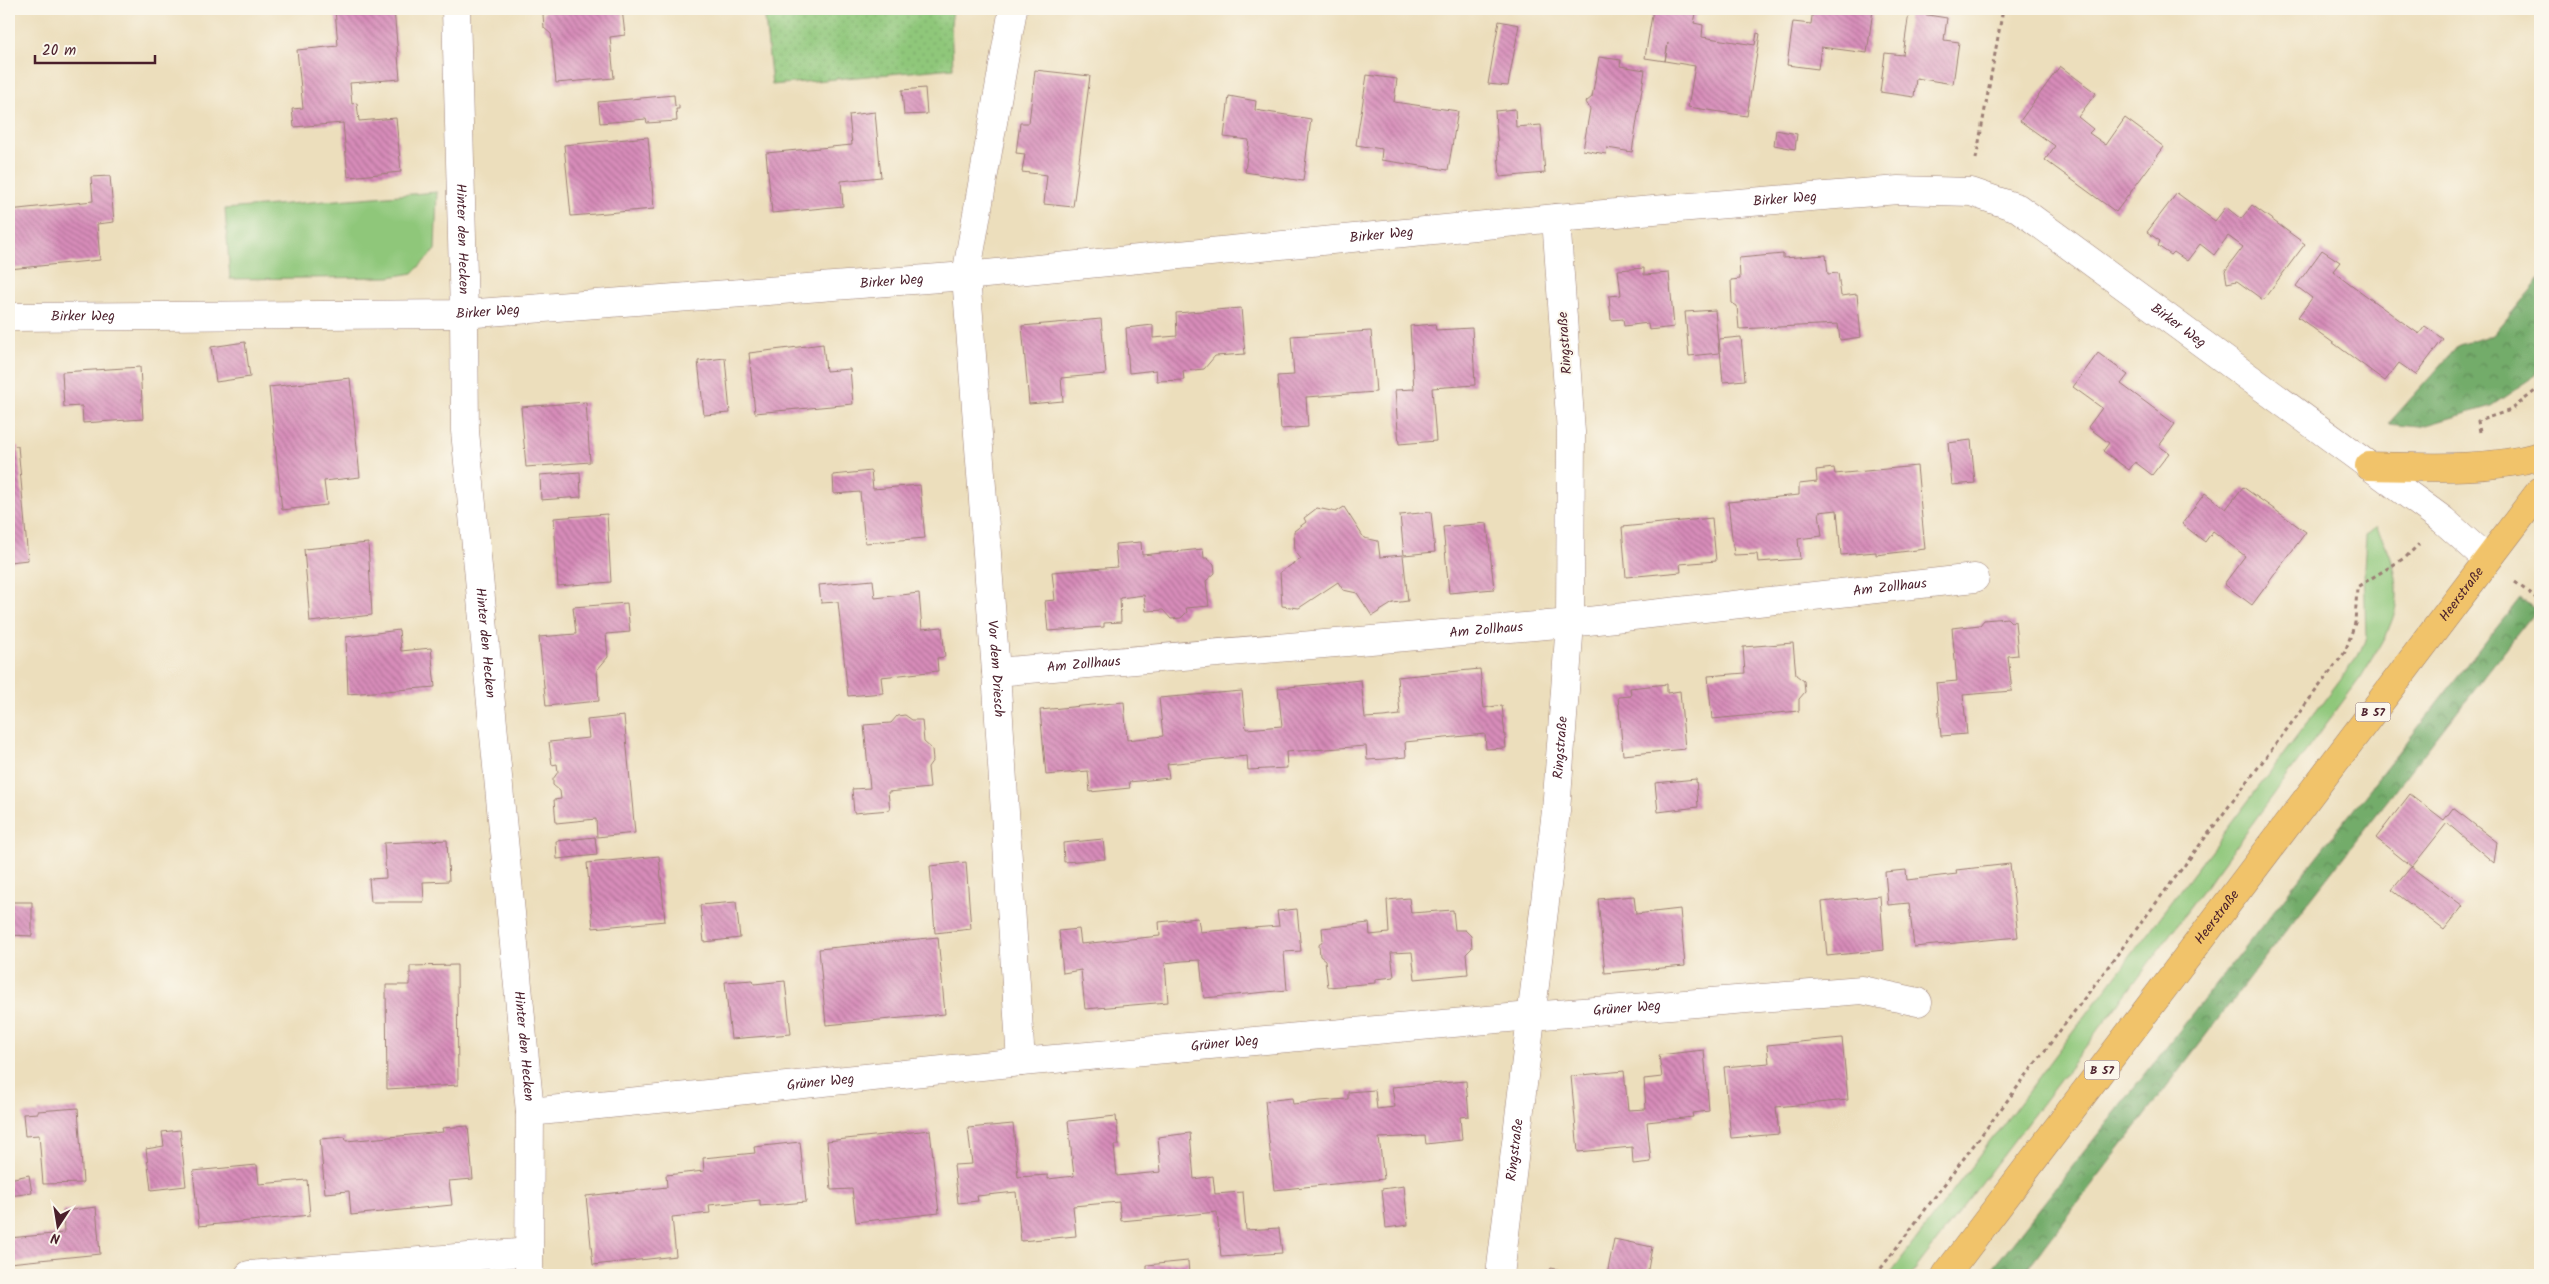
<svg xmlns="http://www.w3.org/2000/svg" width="2549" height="1284" font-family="Kalam,sans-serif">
	<defs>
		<pattern id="forest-crowns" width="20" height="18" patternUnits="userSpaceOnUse" patternTransform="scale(1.25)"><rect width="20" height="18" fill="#73ac6a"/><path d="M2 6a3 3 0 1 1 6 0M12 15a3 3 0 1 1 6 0" fill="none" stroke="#608b57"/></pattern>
		<pattern id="park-dots" width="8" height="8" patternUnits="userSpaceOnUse" patternTransform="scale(1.25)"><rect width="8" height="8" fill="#8fc77a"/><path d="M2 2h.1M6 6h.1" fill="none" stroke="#7daa6a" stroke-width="1.8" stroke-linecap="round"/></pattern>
		<pattern id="building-back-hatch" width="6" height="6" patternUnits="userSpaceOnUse" patternTransform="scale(1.25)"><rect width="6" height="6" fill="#d78cb9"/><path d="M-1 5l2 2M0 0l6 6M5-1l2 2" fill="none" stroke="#b07297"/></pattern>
	</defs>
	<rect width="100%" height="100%" fill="#fbf7ec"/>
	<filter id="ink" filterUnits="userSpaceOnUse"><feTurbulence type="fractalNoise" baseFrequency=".02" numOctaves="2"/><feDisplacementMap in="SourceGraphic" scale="10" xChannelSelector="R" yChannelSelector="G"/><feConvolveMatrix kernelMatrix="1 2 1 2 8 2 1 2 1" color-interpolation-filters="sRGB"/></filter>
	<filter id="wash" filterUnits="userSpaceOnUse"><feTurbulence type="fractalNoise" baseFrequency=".0096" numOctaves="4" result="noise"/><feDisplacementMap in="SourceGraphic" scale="20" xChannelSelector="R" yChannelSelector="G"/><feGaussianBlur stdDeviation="1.12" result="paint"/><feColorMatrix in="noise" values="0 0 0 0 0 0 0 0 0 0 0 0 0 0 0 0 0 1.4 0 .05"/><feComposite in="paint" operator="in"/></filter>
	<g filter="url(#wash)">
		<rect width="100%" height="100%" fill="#ecdebc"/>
		<path fill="#8fc77a" stroke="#6c7352" d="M437 192 435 250 413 273 389 277 230 279 225 209Z
			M2376 527C2393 555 2405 590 2391 623 2384 642 2371 660 2361 677L2119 1003 1911 1275H1889L2358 656 2366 638 2364 568 2366 536Z"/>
		<path fill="url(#forest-crowns)" stroke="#5e664a" d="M2540 279V369L2531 379 2491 406 2420 427 2388 424 2459 345 2493 335Z
			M2520 598 2536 610 2273 947 2023 1275H1987Z"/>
		<path fill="url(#park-dots)" stroke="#6c7352" d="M764 9H953L951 24 953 68 772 85Z"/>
		<g id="blocks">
			<path fill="url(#building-back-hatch)" d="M335 9H394L400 79 350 83 352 104 357 103 359 121 396 118 401 172 348 177 343 123 294 127 292 109 303 108 297 50 338 46Z
				M547 9H622L625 35 610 37 614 78 556 83 551 34 544 28 543 14Z
				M1653 9H1697L1694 23 1703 25 1702 37 1755 45 1757 33 1760 34 1747 116 1688 107 1695 66 1665 61 1668 43 1665 61 1645 58Z
				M1813 9 1873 10 1867 53 1821 47 1818 69 1787 65 1793 22 1811 24Z
				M1909 12 1947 18 1944 40 1959 42 1953 84 1916 78 1914 97 1880 92 1885 53 1903 55Z
				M1499 21 1519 25 1508 86 1488 84Z
				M1599 57 1621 60 1620 66 1645 70 1632 152 1607 148 1606 154 1583 150 1590 109 1586 102 1592 97Z
				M2060 66 2096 93 2078 117 2093 129 2089 133 2106 145 2125 118 2164 147 2116 212 2045 160 2055 146 2020 121Z
				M1035 70 1090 76 1073 207 1044 204 1047 175 1022 172 1025 154 1016 153 1020 123H1029Z
				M1367 75 1397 79 1394 102 1458 111 1448 170 1381 160 1382 149 1356 145Z
				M925 88 927 114 904 115 902 90Z
				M674 95 675 106 679 105V109H676L677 121 647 123 646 119 600 123 598 102Z
				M1229 96 1256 101 1255 110 1311 119 1303 181 1245 172 1249 140 1224 137Z
				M1515 109 1516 127 1541 125 1545 173 1500 177 1495 111Z
				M875 112 881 177 841 181 843 206 772 213 766 153 852 145 849 115Z
				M1776 130 1797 134 1795 149 1774 145Z
				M648 137 654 209 571 216 564 145Z
				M110 176 114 222 97 224 100 260 9 269V210L93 201 91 177Z
				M2177 193 2215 221 2226 207 2241 219 2252 205 2305 244 2263 300 2237 281 2227 283 2225 271 2243 247 2228 236 2214 255 2200 244 2187 261 2174 252 2171 255 2158 246 2160 241 2147 232Z
				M2322 250 2340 262 2333 271 2376 303 2419 334 2425 326 2443 339 2416 375 2399 363 2385 381 2298 317 2312 298 2296 286Z
				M1783 254V258L1826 255 1828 274 1838 273 1841 296 1857 294 1861 337 1840 340 1838 324 1739 329 1737 306 1732 303 1731 280 1740 279 1739 258Z
				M1644 268V275L1669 273 1674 327 1649 330 1648 323 1624 326 1623 319 1611 320 1609 296 1621 295 1618 270Z
				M1241 308 1245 354 1215 356 1204 369 1183 371 1184 380 1157 381 1156 370 1129 373 1126 328 1153 325V338L1177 336 1176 313Z
				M1715 310 1719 353 1689 356 1685 312Z
				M1101 319 1106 374 1061 378 1063 401 1029 404 1022 326Z
				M1435 324 1436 330 1472 328 1475 385 1432 388 1436 441 1399 444 1395 390 1414 389 1410 326Z
				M1371 331 1376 392 1306 397 1308 427 1281 429 1277 376 1294 375 1291 336Z
				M1741 337 1745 380 1723 382 1719 339Z
				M245 342 250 377 216 382 211 347Z
				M823 344 826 371 850 369 853 404 755 413 749 353Z
				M2098 353 2128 375 2121 384 2175 424 2159 446 2169 453 2152 475 2135 462 2129 470 2103 451 2109 443 2088 427 2102 408 2073 387Z
				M725 358 730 413 704 415 698 361Z
				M140 367 143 419 83 423 82 406 64 407 62 372Z
				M350 378 360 477 324 481 327 505 282 510 269 387Z
				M586 402 590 462 526 467 521 407Z
				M1971 440 1975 483 1952 485 1948 443Z
				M18 446 28 560 9 562V447Z
				M1917 466 1925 549 1876 555V552L1841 555 1837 510 1819 512 1822 536 1798 539 1800 559 1758 562 1757 554 1734 555 1728 502 1799 495V484L1817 482 1816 470 1834 468 1835 474Z
				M871 471 873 489 920 485 925 538 865 543 860 492 834 494 833 475Z
				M580 472 581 497 541 500 540 475Z
				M2243 487 2306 532 2252 605 2224 584 2245 556 2213 531 2205 542 2182 524 2205 493 2226 509Z
				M1344 507 1364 538 1378 541 1380 557 1403 555 1408 601 1393 603 1372 616 1357 593 1343 590 1338 582 1299 608 1282 606 1280 572 1301 559 1295 551 1294 531 1306 522 1304 518 1317 508 1336 512Z
				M1431 512 1435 552 1404 555 1400 515Z
				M607 514 611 582 558 586 554 518Z
				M1712 518 1716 561 1680 564 1681 572 1626 577 1622 527Z
				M1487 523 1494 589 1449 593 1443 527Z
				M1141 542 1142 555 1203 549 1204 558H1207L1214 564 1215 573 1206 581 1209 606 1186 608 1187 612 1181 618 1171 619 1163 610 1146 611 1144 595 1120 598 1121 622 1104 623V627L1048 631 1045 601 1055 600 1052 572 1117 567 1115 544Z
				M368 543 372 615 310 622 304 549Z
				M873 580 875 598 919 593 922 629 942 627 945 657 937 658 938 671 881 677 883 693 848 696 838 602 821 603 819 585Z
				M627 603 630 632 606 634 608 657 597 670 599 701 546 706 539 637 576 634 573 607Z
				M2007 618 2011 622 2015 621 2018 655 2008 656 2012 691 1963 695 1967 734 1941 736 1936 683 1957 681 1952 628 1980 625 1984 620Z
				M399 630 401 651 431 648 435 687 348 694 346 637Z
				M1793 643 1796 675 1804 681 1805 692 1799 699V711L1712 719 1708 676 1745 673 1743 647Z
				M1480 669 1484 708 1502 705 1506 748 1486 749 1485 734 1405 742 1406 757 1386 759 1367 760 1366 746 1286 752 1287 768 1248 770 1247 756 1167 764 1169 778 1129 782 1130 788 1090 792 1088 771 1046 775 1040 710 1124 702 1127 740 1163 736 1159 698 1242 691 1246 729 1282 726 1278 688 1361 680 1365 718 1383 717 1400 715 1397 677Z
				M1667 684V693L1680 691 1685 749 1623 755 1618 697 1631 696 1630 688Z
				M905 715 912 720H922L924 742 932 749 933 760 928 767 930 788 888 792 890 810 854 813 852 789 870 788 864 725 891 723 897 716Z
				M624 716 635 833 597 837 596 819 556 823 554 800 561 799 560 791 553 785V779L558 772 557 764 552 765 549 742 589 738 587 720Z
				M1696 779 1698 807 1658 812 1655 783Z
				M2410 794 2444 820 2453 808 2497 842 2494 863 2447 823 2412 867 2376 838Z
				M595 837 597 855 557 859 556 841Z
				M1103 839 1105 859 1064 862 1063 843Z
				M447 840 449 881 423 882 424 902H371L369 879 386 878 384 843Z
				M659 856 665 921 593 928 587 863Z
				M966 862 971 929 935 933 930 866Z
				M2010 864 2018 937 1914 947 1909 903 1888 905 1885 872 1906 870 1907 880 1957 874 1956 870Z
				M2411 867 2463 906 2444 930 2392 890Z
				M1634 896 1636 914 1680 909 1685 966 1605 973 1598 899Z
				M1880 896 1884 950 1827 956 1822 902Z
				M1409 898 1411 913 1453 910 1455 930H1465L1471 936 1472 948 1466 954 1468 974 1415 979 1412 952 1391 953 1394 977 1375 979V983L1328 987 1325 960 1320 956 1319 945 1323 940 1322 928 1369 923 1370 935 1389 933 1387 900Z
				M9 902H32V936L9 935Z
				M736 902 740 938 704 942 700 905Z
				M1297 909 1301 951 1284 952 1287 990 1204 998 1200 960 1182 961 1165 963 1168 1002 1085 1009 1081 970 1063 973 1059 931 1079 929 1081 944 1160 936 1159 922 1198 918 1200 932 1239 929 1279 926 1277 911Z
				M938 937 945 1014 826 1025 819 949Z
				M457 965 458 1085 387 1089 386 985H410V966Z
				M753 980 754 984 785 981 791 1034 731 1039 725 982Z
				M1842 1038 1848 1100 1776 1107 1779 1134 1731 1138 1724 1067 1769 1063 1767 1045Z
				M1704 1050 1709 1111 1692 1113 1693 1117 1647 1122 1651 1162 1633 1164 1632 1147 1578 1152 1571 1076 1624 1071 1628 1110 1646 1109 1644 1079 1662 1077 1659 1055Z
				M1466 1081 1469 1116 1460 1117 1462 1140 1426 1144 1425 1136 1379 1138 1384 1179 1274 1190 1265 1101 1292 1098 1293 1104 1320 1101 1348 1099V1092L1375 1090 1377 1109 1395 1107 1392 1087Z
				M78 1108 83 1183 43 1184 39 1135 25 1136 23 1114 38 1113V1111Z
				M1116 1116 1119 1145H1114L1117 1176 1161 1172 1158 1137 1190 1133 1194 1179 1213 1176 1215 1194 1243 1192 1246 1230 1279 1228 1282 1253 1221 1257 1217 1212 1121 1221 1119 1202 1073 1206 1076 1236 1021 1241 1016 1192 977 1196 978 1201 958 1203 954 1165 972 1164 968 1128 1013 1124 1018 1177 1048 1175V1179L1074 1176 1068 1121Z
				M468 1126 473 1179 449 1181 452 1205 351 1215 349 1191 325 1193 320 1139 345 1137 346 1141 443 1132 442 1128Z
				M180 1130 186 1186 151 1190 146 1149 164 1146 162 1132Z
				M930 1130 939 1213 856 1222 852 1189 831 1190 827 1141Z
				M800 1142 806 1202 760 1206V1200L709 1205 710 1213 672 1217 676 1256 593 1265 586 1196 667 1187 666 1175 704 1171 703 1158 755 1153 754 1147Z
				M257 1165 259 1184 307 1180 310 1215 199 1226 193 1171Z
				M29 1175 32 1193 9 1196V1179Z
				M1404 1186 1408 1225 1386 1228 1382 1189Z
				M96 1207 100 1254 9 1263V1238L64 1233 63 1211Z
				M1614 1239 1652 1247 1647 1275H1607Z
				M1188 1261 1189 1275H1147V1265Z
				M1551 1268 1583 1274V1275H1549Z"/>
		</g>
	</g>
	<g filter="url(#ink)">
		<use href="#blocks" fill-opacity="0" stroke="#9b7e74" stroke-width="1"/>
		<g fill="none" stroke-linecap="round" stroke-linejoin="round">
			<g stroke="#9b7e74" stroke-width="29">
				<g id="street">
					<path id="s1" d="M456 9 464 314 465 431 530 1112 529 1275"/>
					<path id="s2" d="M1013 9 966 276 996 672 1021 1062"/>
					<path id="s3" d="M9 317 464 314 966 276 1556 218 1898 190 1971 192 2018 208 2443 520 2487 559"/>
					<path id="s4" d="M996 672 1570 623 1975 578"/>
					<path id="s5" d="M530 1112 1021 1062 1531 1016 1862 990 1918 1002"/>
					<path d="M249 1275 529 1252"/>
					<path id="s6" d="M1500 1275 1556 811 1570 623 1571 432 1556 218"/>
				</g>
			</g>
			<g stroke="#9b7e74" stroke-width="29">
				<g id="primary">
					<path d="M2369 466C2425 467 2485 471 2540 456"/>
					<path id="s7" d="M1946 1275 2540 491"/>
				</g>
			</g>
			<path stroke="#9b7e74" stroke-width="3" stroke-dasharray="4 4" stroke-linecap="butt" d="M1976 159 2003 9
				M2480 432 2478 421 2511 410 2540 387
				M2515 582 2540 601
				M1876 1275 2345 652 2355 623 2357 587 2406 557 2419 544"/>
			<use href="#street" stroke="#fff" stroke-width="28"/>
			<use href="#primary" stroke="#f1c36a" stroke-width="28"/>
		</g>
	</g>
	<g text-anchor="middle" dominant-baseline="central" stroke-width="4" stroke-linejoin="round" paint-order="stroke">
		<g fill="#fbf7ec" stroke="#7f6065" stroke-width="1">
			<rect x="2355.5" y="702.5" width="35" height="19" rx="4"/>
			<rect x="2084.5" y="1060.5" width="35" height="19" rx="4"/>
		</g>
		<g font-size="12" font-weight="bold" fill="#4a1f2b">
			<text x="2373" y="712">B 57</text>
			<text x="2102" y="1070">B 57</text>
		</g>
		<g font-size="14" fill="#4a1f2b" stroke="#fbf7ec">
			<text stroke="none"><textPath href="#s3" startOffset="1781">Birker Weg</textPath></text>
			<text stroke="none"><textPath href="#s3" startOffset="1376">Birker Weg</textPath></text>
			<text stroke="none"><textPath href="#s1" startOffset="230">Hinter den Hecken</textPath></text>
			<text stroke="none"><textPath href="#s3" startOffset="884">Birker Weg</textPath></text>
			<text stroke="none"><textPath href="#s3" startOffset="479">Birker Weg</textPath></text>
			<text stroke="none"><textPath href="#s3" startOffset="74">Birker Weg</textPath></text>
			<text stroke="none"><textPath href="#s3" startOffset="2216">Birker Weg</textPath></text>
			<text transform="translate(1565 343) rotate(-94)">Ringstraße</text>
			<text stroke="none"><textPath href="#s4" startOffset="898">Am Zollhaus</textPath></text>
			<text stroke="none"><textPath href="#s7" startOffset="854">Heerstraße</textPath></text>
			<text stroke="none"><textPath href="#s4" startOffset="492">Am Zollhaus</textPath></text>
			<text stroke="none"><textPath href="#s1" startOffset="635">Hinter den Hecken</textPath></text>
			<text stroke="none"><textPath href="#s4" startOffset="88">Am Zollhaus</textPath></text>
			<text stroke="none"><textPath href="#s2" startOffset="665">Vor dem Driesch</textPath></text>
			<text stroke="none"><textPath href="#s6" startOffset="531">Ringstraße</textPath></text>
			<text stroke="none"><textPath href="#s7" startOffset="449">Heerstraße</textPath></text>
			<text stroke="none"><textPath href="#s5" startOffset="1102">Grüner Weg</textPath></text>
			<text stroke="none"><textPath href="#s5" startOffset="698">Grüner Weg</textPath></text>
			<text stroke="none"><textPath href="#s1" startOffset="1040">Hinter den Hecken</textPath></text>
			<text stroke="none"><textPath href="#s5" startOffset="292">Grüner Weg</textPath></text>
			<text stroke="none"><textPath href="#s6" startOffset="126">Ringstraße</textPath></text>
		</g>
	</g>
	<rect width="2549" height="1284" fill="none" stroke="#fbf7ec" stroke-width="30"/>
	<g transform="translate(58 1226) rotate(192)" stroke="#fbf7ec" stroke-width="4" paint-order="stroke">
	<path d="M0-4L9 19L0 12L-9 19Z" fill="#4a1f2b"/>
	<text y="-8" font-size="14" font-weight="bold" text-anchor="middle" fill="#4a1f2b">N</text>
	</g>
	<path d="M35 55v8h120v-8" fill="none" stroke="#4a1f2b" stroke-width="2.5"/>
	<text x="42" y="55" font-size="15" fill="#4a1f2b" stroke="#fbf7ec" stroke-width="4" paint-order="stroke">20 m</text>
</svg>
